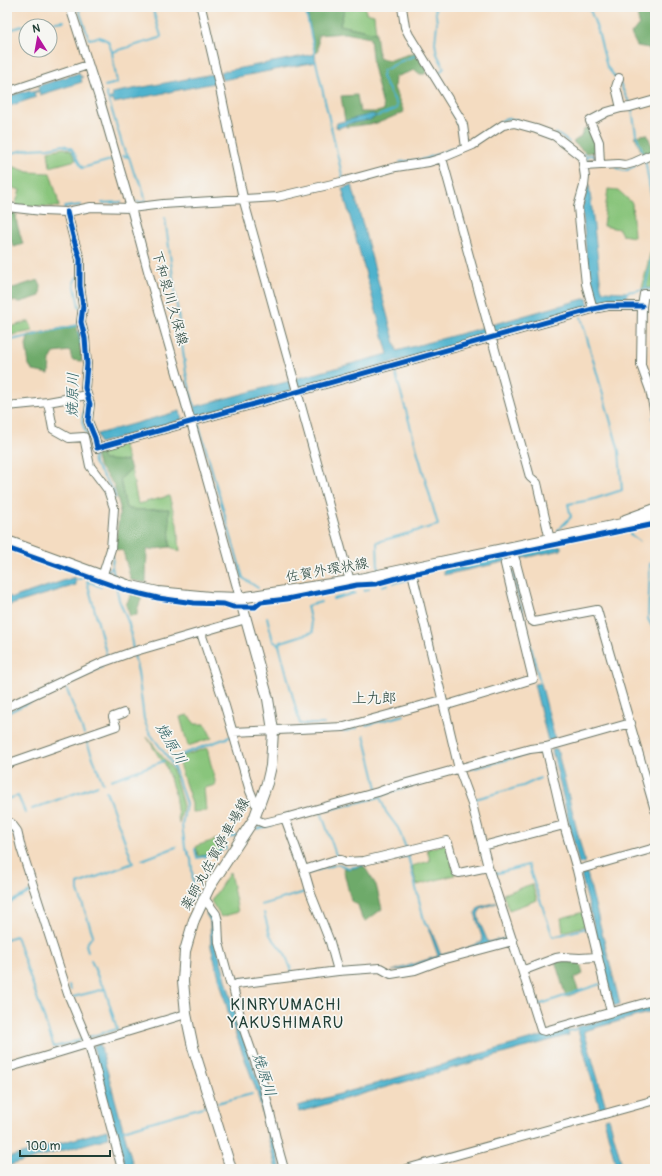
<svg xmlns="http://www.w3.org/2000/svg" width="662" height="1176" font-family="Pangolin,'Klee One',sans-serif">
	<rect width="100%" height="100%" fill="#f6f6f2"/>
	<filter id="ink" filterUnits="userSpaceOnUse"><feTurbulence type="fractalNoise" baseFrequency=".025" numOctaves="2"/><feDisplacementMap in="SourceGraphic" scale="8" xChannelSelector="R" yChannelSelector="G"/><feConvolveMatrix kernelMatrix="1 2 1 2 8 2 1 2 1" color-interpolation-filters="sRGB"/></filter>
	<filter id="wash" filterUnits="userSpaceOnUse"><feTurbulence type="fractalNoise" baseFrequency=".012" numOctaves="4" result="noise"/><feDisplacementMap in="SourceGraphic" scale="16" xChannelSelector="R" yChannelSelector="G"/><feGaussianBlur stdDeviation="0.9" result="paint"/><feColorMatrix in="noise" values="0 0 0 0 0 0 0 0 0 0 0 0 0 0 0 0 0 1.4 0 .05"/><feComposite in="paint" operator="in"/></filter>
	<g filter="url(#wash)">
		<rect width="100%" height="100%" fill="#f4dcc1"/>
		<path fill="#89c57b" stroke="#548158" d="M345 7H365L366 13 374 15 376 33 340 25Z
			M64 148 71 151 76 160 50 167 48 151Z
			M7 164 28 172 50 173 57 195 59 207 15 206 20 190 7 186Z
			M608 189 618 190 632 203 634 237 622 235 619 229 603 226Z
			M655 243 653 288H642L650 254Z
			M29 321 33 331 7 336V328Z
			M123 444 128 461 103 460 99 450Z
			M131 469 138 504 169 496 177 524 180 551 170 547 169 509 136 510 126 508 120 479Z
			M188 715 195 724H205L212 738 188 746 180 717Z
			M147 737 173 770 183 806 179 824 175 794 165 764 159 757Z
			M207 748 216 785 204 788 206 811 192 812V804L177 758Z
			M221 838 225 847 214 854 198 856 196 846Z
			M446 844 455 875 417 885 412 866 430 861 427 849Z
			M230 872 238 912 221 917 211 901Z
			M532 884 537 900 509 910 503 894Z
			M584 912 588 925 563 932 561 918Z"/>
		<path fill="#6eaa6b" stroke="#467450" d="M306 7H345L340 25 376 33 379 58 390 60 417 52 428 71 425 74H420L415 70 395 77 394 88 404 112 378 123 346 127 341 96 357 95 360 112H377L384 110 373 66 370 38 345 33 318 35V52L315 53Z
			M636 7H646L654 35 655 34V71L649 48 637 46 631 34 639 24Z
			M585 128H592L598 143 597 152 586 153 573 142 580 137Z
			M647 134 654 151 643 156 635 136Z
			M7 212 16 214 17 224 23 244 14 247 10 239H7Z
			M38 280 41 286 40 296 21 302 7 301V290Z
			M77 325 82 361 72 360 70 351 54 353 50 360 49 374 33 371 29 365 26 345 29 335Z
			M99 450 103 460 128 461 131 469 120 479 126 508 136 510 169 509 170 547 147 550 146 583 131 580 123 551 115 549 120 508 114 485 98 465 94 451Z
			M131 594 142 597 137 610V615L130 616 126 605Z
			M364 866 376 885 382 909 366 921 362 919 358 905 351 901 343 868 350 869Z
			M561 960H579L583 974 574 979 579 992 566 997 555 961Z"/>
		<path fill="#4eb2cd" stroke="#367880" d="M315 54 316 62 222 80 220 72Z
			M79 73 80 76 83 77 81 78 82 82 40 95 39 91 33 94 36 97 7 107V97L30 90 32 92 39 90 38 86Z
			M213 74 214 83 114 103 113 100 109 101 108 99 113 97 112 93Z
			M372 114 377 116 370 120 351 123 339 128 336 127 337 123Z
			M589 184 601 287 603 291 627 292 626 302 596 306 589 283 582 207Z
			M352 185 397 351 485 327 488 336 298 388 295 379 388 354 342 188Z
			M587 298 589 307 493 334 491 325Z
			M290 381 292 390 197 416 194 407Z
			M180 411 182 420 99 443 97 434Z
			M561 546V550L518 559 517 555Z
			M512 556 513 560 444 575 443 570Z
			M75 577 76 585 7 606V597L10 596 12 598Z
			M541 683 555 739 548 741 534 684Z
			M557 749 585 863 579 864 552 750Z
			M587 873 620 1004 614 1006 581 874Z
			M497 902V903L481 909 478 914 480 923 488 942 509 937V940L410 969 392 971 438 956 428 927H430L441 955 464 949 483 941 475 913 479 907Z
			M210 909 214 917 216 943 239 1027 261 1089 281 1169H276L257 1092 230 1019 211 947 210 921 206 914Z
			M655 1005V1011L584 1031 606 1107 600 1109 577 1027Z
			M567 1029 569 1035 299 1112 298 1106Z
			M100 1044 134 1169H126L93 1046Z
			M609 1118 623 1169H617L604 1119Z
			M107 1130 108 1138 7 1166V1158Z"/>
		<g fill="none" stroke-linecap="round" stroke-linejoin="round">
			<path stroke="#4eb2cd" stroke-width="2" d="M78 7 89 39 100 37 108 41 112 52 117 83 105 86
				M305 7 315 54
				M435 7 437 23 435 43 437 54 444 68 438 74 444 84
				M589 7 598 31 607 67 616 78
				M7 31 22 26 64 21
				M409 42 414 50
				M112 52 160 38 161 36 152 7
				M316 62 343 179
				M620 83 626 97 632 105
				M106 93 108 99
				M109 101 124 150 129 157 134 173 141 183 146 202H137
				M632 109 636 134 644 155
				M452 112 457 122 460 134
				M377 116 396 109 397 105 382 77 383 71 401 61 417 55
				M500 122 506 118 518 120
				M556 133 569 142
				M468 142 493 127
				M7 154 30 149 48 148 64 145 72 149 82 168 111 160
				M583 154 586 156 587 164
				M123 156 129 157
				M586 156 592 155 597 158
				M645 159 655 218
				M400 162 425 159 464 144
				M616 167C624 173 626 171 635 166
				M102 203 121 202
				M65 210V207L81 205
				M165 218 186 373 197 418
				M77 277 74 282 79 307
				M645 289 652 255 655 248
				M626 294 627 292 645 289 655 290
				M79 332 82 347
				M7 341 78 325
				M650 379V375L655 371
				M84 397 85 405 82 421 84 428 91 440 94 463 113 490 115 498
				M653 417 655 429
				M198 422 243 578 258 588
				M558 530 571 517 568 504 591 500 622 490 619 451 581 317
				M630 534 639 541
				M113 556 112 566 114 577
				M650 563 648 619 655 632
				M511 566 540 683 539 685
				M378 569 377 542 438 525 394 368
				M107 572 112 566
				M73 581 82 578
				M394 583 411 579
				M116 585 119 600 129 624 133 650
				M382 586 388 584
				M101 587 87 581 107 657
				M364 591 369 589
				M333 599 355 593
				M267 617 273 641 279 645 300 724H324
				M279 645 281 642 313 632 307 606 321 602
				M134 655 138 672 144 719 149 732 169 759 175 770 186 804 182 825 185 847 191 859 194 894 199 901
				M78 678 102 667
				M65 685 84 734
				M7 713 71 682
				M366 725 404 715
				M337 731H346L357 728
				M364 735 377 788
				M86 740 103 783
				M175 757 232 736
				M471 769 532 753 542 752
				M111 780 164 761
				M7 799 18 796 25 812
				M476 804 475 799 523 786 540 778
				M32 809 98 785
				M328 810 380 797
				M321 812 337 858
				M9 828 15 835
				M257 829 272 825
				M406 848 398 828 386 812 380 797 390 792 432 780
				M195 849 197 858 215 854 226 848 223 839 237 835
				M142 860 176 847
				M377 862 408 856 425 924 429 927
				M308 873 338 864 349 868 363 865
				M494 874 528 865 553 937 586 928
				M7 904 30 892
				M261 905 305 892
				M264 913 270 935 285 954 293 974
				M7 939 16 936 54 1047 84 1039
				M88 951 86 945 93 935 78 891V884L133 863 106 791
				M91 960 100 982 105 989
				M236 978 246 979
				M69 985 71 990
				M534 995 538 1005 600 984
				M73 997 105 989 117 1029 89 1037
				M566 1032 579 1028
				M217 1103 252 1094
				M123 1130 206 1106"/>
		</g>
	</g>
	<g filter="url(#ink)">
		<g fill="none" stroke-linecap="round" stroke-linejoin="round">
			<g stroke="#6a7565" stroke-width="10">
				<path id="minor" d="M70 7 101 104 131 208 154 293 191 422 240 598
					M201 7 219 84 243 198 350 581
					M402 7 405 27 409 35 460 118 463 125 466 148
					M619 78 616 87 621 108
					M7 92 88 65
					M442 158 530 477 537 483 550 540
					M600 165 599 142 590 121 607 112 621 108 630 107 655 100
					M584 166 618 164 625 165 633 163 655 153
					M7 207 42 211 67 212 91 207 131 208 163 204 277 197 341 182 396 167 429 162 442 158 473 145 503 125 514 123 536 129 555 136 582 157 585 177 584 186 578 207 586 284 593 309
					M67 212 74 240 80 259V286L83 306 81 322 85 338 87 364 85 388 90 404 88 421 95 438 97 448 593 309 608 306H642
					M655 294H644L642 306 641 365 650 390 655 414
					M48 402 53 429 69 438 84 437 90 466 108 490 114 508 111 549 102 577
					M7 406 48 402 87 395
					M622 524 625 519 655 508
					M512 548 531 620 534 622 597 610 655 810
					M411 568 459 769 472 804 488 867
					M201 633 222 696 250 791 255 803 260 804
					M444 706 533 679 505 564 516 562
					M7 707 101 663 129 653 246 619
					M233 732 344 727 442 700
					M546 747 631 723
					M7 764 116 726 113 717 124 713
					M285 818 304 870
					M254 819 264 823 285 818 378 792 389 788 530 749 546 747 564 825 577 870 611 1012
					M7 822 11 823 17 831 21 848 68 994 89 1044 122 1169
					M483 846 564 825
					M577 870 655 848
					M204 898 216 914 218 921 219 943 230 983 233 987
					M522 970 527 969 556 958 562 957 580 958 597 957
					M338 971 330 942 311 894 304 870 335 860H341L345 862 364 861 446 841 448 843 456 872 459 873 488 867 522 970 541 1030 545 1031 655 1000
					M7 1068 186 1014
					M284 1169 279 1151 263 1084 242 1024 233 987 237 984 338 971 380 968 391 974 415 970 442 960 513 941
					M406 1169 655 1100"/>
			</g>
			<g stroke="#6a7565" stroke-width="12">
				<path id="major" d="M7 541 127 585 158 592 210 597 240 598 350 581 655 517
					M231 1169 193 1047 186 1014 183 981 185 951 194 920 209 888 254 819 267 783 271 766 273 730 268 699 240 598"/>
			</g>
			<use href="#minor" stroke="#fff" stroke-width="8"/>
			<use href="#major" stroke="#fff" stroke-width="10"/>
			<g stroke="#f6f6f2" stroke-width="8">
				<path id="cycleway" d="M67 212 74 240 80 259V286L83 306 81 322 85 338 87 364 85 388 90 404 88 421 95 438 97 448 593 309 608 306H642
					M7 548 128 591 158 598 194 603 224 604 233 607H255L261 602 287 599 357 585 375 584 390 580 412 574 655 524"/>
			</g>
			<use href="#cycleway" stroke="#0057b8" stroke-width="5"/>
		</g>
	</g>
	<g text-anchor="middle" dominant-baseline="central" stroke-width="3.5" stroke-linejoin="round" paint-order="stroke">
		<g font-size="14" fill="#1f3d34" stroke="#f6f6f2">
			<text transform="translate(170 298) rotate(74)">下和泉川久保線</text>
			<text transform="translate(327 570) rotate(-10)">佐賀外環状線</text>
			<text transform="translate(215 854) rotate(-61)">薬師丸佐賀停車場線</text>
		</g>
		<g font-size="15" font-style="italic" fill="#2d6062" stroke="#f6f6f2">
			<text transform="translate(73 395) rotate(-89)">焼原川</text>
			<text transform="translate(171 744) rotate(60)">焼原川</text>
			<text transform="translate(264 1075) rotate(72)">焼原川</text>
		</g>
		<g font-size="15" fill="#1f3d34" stroke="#f6f6f2">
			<text x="374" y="698">上九郎</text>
		</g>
		<g font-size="16" letter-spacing="1" fill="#1f3d34" stroke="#f6f6f2">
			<text x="286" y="1005">KINRYUMACHI<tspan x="286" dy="18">YAKUSHIMARU</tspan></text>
		</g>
	</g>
	<rect width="662" height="1176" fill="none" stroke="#f6f6f2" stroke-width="24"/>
	<g transform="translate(38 38) rotate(349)"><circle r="19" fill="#f6f6f2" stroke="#a0aca6"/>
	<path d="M0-3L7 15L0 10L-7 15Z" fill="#b5179e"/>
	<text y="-6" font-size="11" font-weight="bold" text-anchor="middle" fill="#1f3d34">N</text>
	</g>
	<path d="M20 1150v6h90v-6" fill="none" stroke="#1f3d34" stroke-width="2"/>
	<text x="26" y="1150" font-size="12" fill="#1f3d34" stroke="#f6f6f2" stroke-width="3" paint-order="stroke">100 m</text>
</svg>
